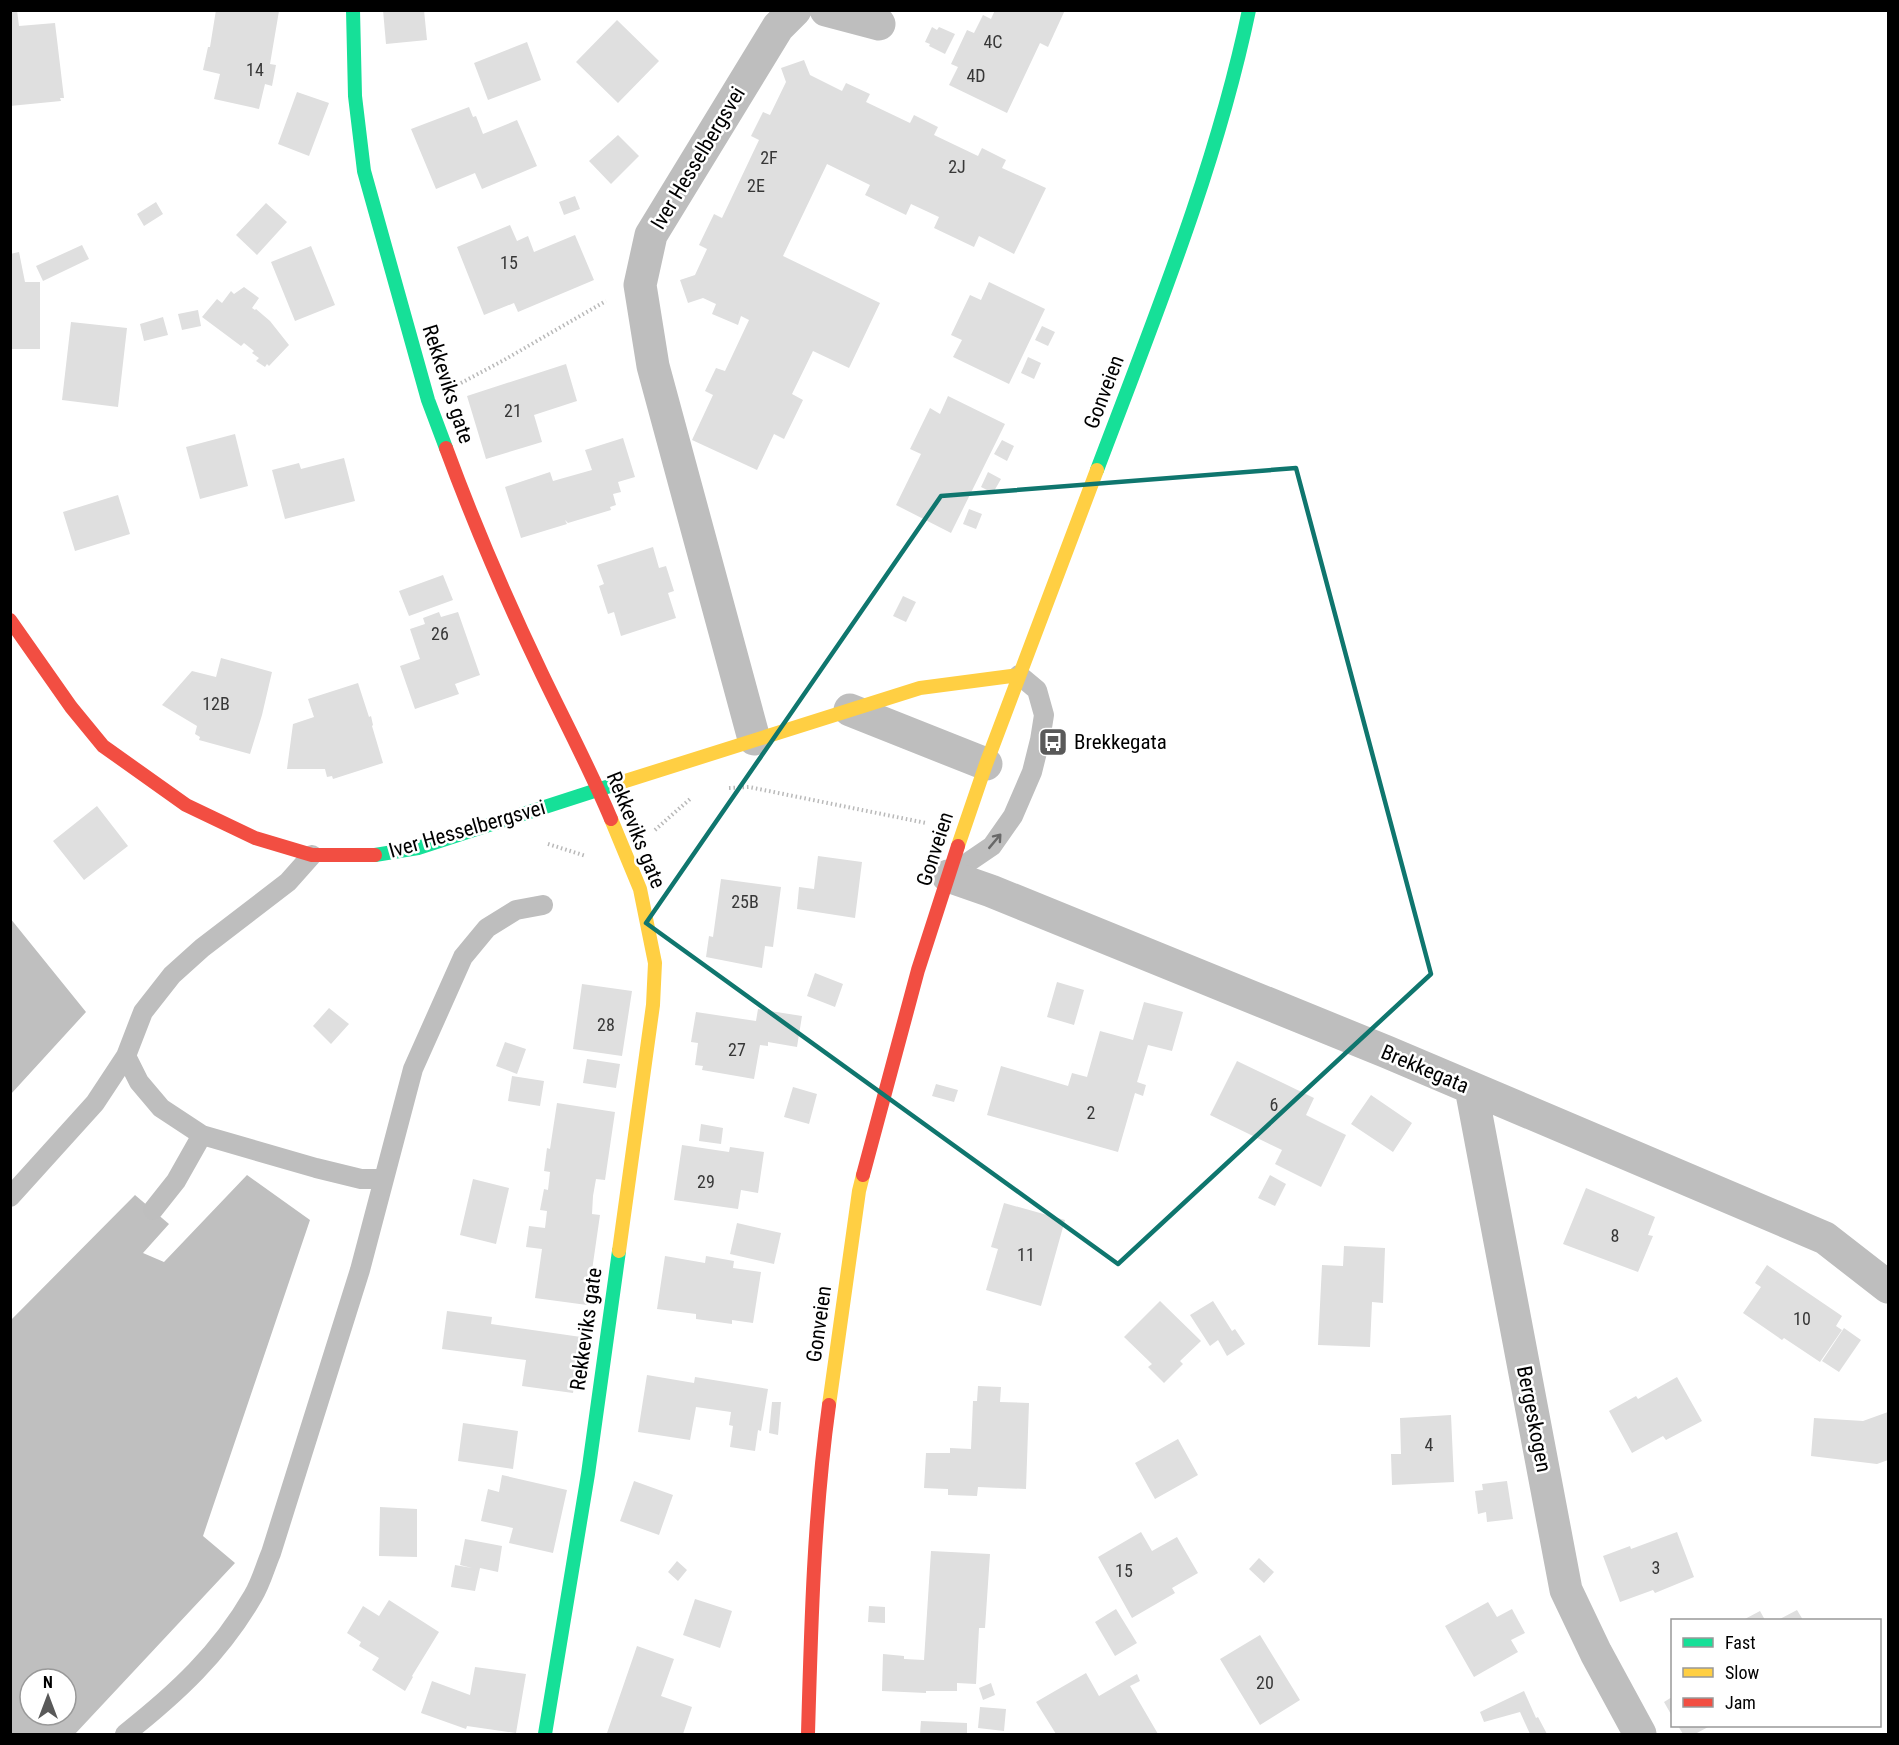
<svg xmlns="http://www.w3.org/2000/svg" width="1899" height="1745" font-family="'Roboto Condensed',sans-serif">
	<rect width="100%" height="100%" fill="#fff"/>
	<path fill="#bfbfbf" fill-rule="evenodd" d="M10 918 86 1012 11 1094H10Z
		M247 1175 310 1220 203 1536 235 1563 75 1734H11V1320L135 1195 169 1224 143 1253 164 1262ZM30 1679H66V1715H30Z"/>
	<path fill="#dfdfdf" d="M10 10H17L19 26 55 23 64 98H60L61 101 10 106Z
		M216 10 279 11 270 64 276 65 272 86 265 84 259 109 214 99 220 74 203 70 208 47H210Z
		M383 10H424L427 40 386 44Z
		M995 10H1065L1048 47 1040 43 1007 113 949 85 958 67 951 64 967 30 974 33 983 15 991 19Z
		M617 20 659 61 618 103 576 62Z
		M932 27 937 30 939 27 955 34 945 54 929 46 930 44 925 42Z
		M527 42 541 80 488 100 474 63Z
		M804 60 810 75 842 91 846 83 870 94 866 102 910 123 914 115 938 127 934 135 978 156 982 148 1006 160 1002 168 1046 188 1014 254 979 236 974 247 934 228 939 217 911 204 906 215 865 195 870 185 827 164 783 256 880 303 849 368 813 351 792 394 803 400 784 439 774 434 757 470 692 440 713 395 705 391 716 368 725 371 749 320 741 316 738 325 712 314 716 304 703 298 688 303 680 280 695 275 707 249 699 245 714 214 722 218 759 140 751 136 763 112 770 115 786 82 781 68Z
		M297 92 329 103 309 156 278 144Z
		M469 107 473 117 476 116 483 134 517 120 537 166 482 189 475 173 436 189 411 129Z
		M618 135 639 156 611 184 589 161Z
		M575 196 580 209 564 215 559 202Z
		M156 202 163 214 144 226 137 214Z
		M266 203 287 222 257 255 236 235Z
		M510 225 517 241 528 236 534 252 575 235 594 280 518 312 514 303 484 315 457 247Z
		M82 245 89 259 43 281 36 266Z
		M311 246 335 305 295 321 271 262Z
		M19 252 25 282H40V349H10V254Z
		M989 282 1045 309 1009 384 953 357 962 340 951 335 970 295 981 300Z
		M244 287 259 298 252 308 255 310 256 309 270 321 289 345 269 366 267 364 265 367 256 361 259 358 252 353 254 351 244 343 241 346 202 317 217 299 222 303 231 291 234 294Z
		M198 310 201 326 182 330 178 314Z
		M163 317 168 335 144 341 140 324Z
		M71 322 127 328 118 407 62 400Z
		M1042 326 1055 332 1048 346 1035 340Z
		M1028 357 1041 363 1034 379 1021 373Z
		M566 364 577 401 534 415 542 442 486 459 467 396Z
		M948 396 1005 424 951 533 896 505 921 454 910 449 930 408 940 414Z
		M235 434 248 486 200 499 186 447Z
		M623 438 635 477 618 482 621 492 613 494 616 505 610 507 611 510 568 523 565 520 567 524 521 538 505 487 550 472 553 481 592 470 585 450Z
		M1002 440 1014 446 1007 461 994 454Z
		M344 458 355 501 285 519 272 470 299 463 301 469Z
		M988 472 1001 479 993 493 981 487Z
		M118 495 130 534 75 551 63 512Z
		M969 509 982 514 976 529 963 524Z
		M653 547 659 568 666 566 674 591 668 593 676 618 621 636 614 612 608 614 599 586 604 584 597 565Z
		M443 575 453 600 409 616 399 591Z
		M903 596 916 602 906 622 893 616Z
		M439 612 441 617 458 612 480 675 455 684 459 694 415 709 400 666 420 659 410 629 425 624 423 618Z
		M221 658 272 672 262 715 250 754 199 740 200 737 195 734 197 726 162 705 192 671 216 677Z
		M358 683 369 717 371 716 373 725 372 726 383 763 333 779 332 776 327 777 325 769H287L293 724 314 717 308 699Z
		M97 806 128 846 84 880 53 841Z
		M818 856 862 862 855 918 797 909 799 887 814 889Z
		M721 879 781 887 773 947 765 946 762 968 706 957 709 936 713 937Z
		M815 973 843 984 835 1007 807 996Z
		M1057 982 1084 990 1074 1025 1047 1017Z
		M582 984 632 991 622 1056 573 1049Z
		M1144 1002 1183 1012 1172 1051 1148 1045 1137 1082 1146 1085 1143 1096 1135 1093 1118 1152 987 1115 1001 1066 1068 1086 1072 1073 1087 1077 1100 1031 1133 1040Z
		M329 1008 349 1024 331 1044 313 1026Z
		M758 1009 802 1016 797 1047 768 1042V1046L760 1045 754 1079 702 1070 703 1066 695 1065 698 1043 691 1042 696 1012 756 1021Z
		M505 1042 526 1049 517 1074 496 1066Z
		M587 1059 620 1064 616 1088 583 1083Z
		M1237 1061 1314 1098 1306 1115 1346 1135 1321 1187 1275 1164 1282 1150 1210 1115Z
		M512 1076 544 1081 540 1106 508 1101Z
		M936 1084 958 1090 954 1102 932 1096Z
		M793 1087 817 1094 809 1124 784 1117Z
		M1371 1095 1412 1123 1393 1152 1351 1124Z
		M557 1103 615 1112 605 1180 596 1179 593 1196 592 1214 600 1215 587 1305 535 1298 542 1249 526 1247 529 1226 545 1228 547 1211 540 1210 544 1189 548 1190 550 1172 544 1171 547 1148 550 1149Z
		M701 1124 723 1128 721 1144 699 1141Z
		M682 1145 729 1152 730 1147 764 1152 758 1193 741 1190 738 1209 674 1200Z
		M1270 1175 1286 1184 1275 1206 1258 1198Z
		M473 1179 509 1188 496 1244 460 1235Z
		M1586 1188 1655 1217 1648 1235 1653 1236 1638 1272 1563 1244Z
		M1004 1203 1065 1220 1041 1306 986 1290 998 1249 991 1247Z
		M737 1223 781 1233 774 1264 730 1254Z
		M1344 1246 1385 1248 1383 1303 1372 1302 1370 1347 1318 1345 1322 1265 1343 1266Z
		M665 1256 705 1263 706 1256 734 1261 733 1268 761 1272 753 1323 732 1320V1324L696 1319V1314L657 1309Z
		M1767 1265 1842 1316 1836 1326 1842 1330 1820 1362 1784 1338 1782 1340 1743 1313 1761 1287 1755 1283Z
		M1160 1301 1201 1341 1180 1361 1183 1364 1164 1383 1148 1367 1152 1364 1124 1337Z
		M1213 1301 1232 1331 1235 1329 1245 1344 1227 1356 1218 1340 1210 1346 1190 1315Z
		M447 1311 492 1317 491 1324 581 1337 573 1393 522 1386 526 1360 442 1349Z
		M1844 1328 1861 1340 1839 1372 1822 1361Z
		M647 1375 694 1383 695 1377 768 1389 761 1431 758 1430 755 1451 730 1447 733 1426 729 1425 731 1412 696 1407 690 1440 638 1432Z
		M1677 1377 1702 1421 1666 1440 1663 1436 1632 1453 1609 1411 1636 1396 1638 1399Z
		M978 1386 1001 1387 1000 1402 1029 1403 1026 1489 978 1487 977 1496 948 1495V1489L924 1488 926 1453H950V1448L971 1449 973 1401H977Z
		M772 1402H781L778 1435 769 1433Z
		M1888 1412V1460L1877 1464 1811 1456 1814 1418 1863 1421Z
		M1451 1415 1454 1482 1392 1485 1391 1454H1401L1400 1418Z
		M463 1423 518 1431 513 1469 458 1461Z
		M1178 1439 1198 1475 1155 1499 1135 1463Z
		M502 1475 567 1490 553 1553 509 1543 513 1528 481 1521 488 1489 499 1492Z
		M634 1481 673 1495 659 1535 620 1521Z
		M1507 1481 1513 1519 1487 1522 1486 1512 1478 1514 1475 1491 1483 1490 1482 1484Z
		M380 1507 417 1509V1557L379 1556Z
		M1141 1532 1152 1551 1177 1537 1198 1573 1172 1588 1175 1593 1132 1618 1098 1557Z
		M1677 1532 1694 1577 1655 1593 1653 1590 1620 1602 1603 1556 1630 1546 1631 1549Z
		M465 1539 502 1546 498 1572 480 1568 475 1591 451 1587 455 1565 472 1568 460 1565Z
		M931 1551 990 1554 985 1628H979L976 1684 957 1683V1691H926V1693L882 1691 883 1654 904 1656V1659L924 1660Z
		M1259 1558 1274 1572 1264 1583 1249 1569Z
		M677 1561 687 1570 678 1581 668 1572Z
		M695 1599 732 1611 720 1648 683 1635Z
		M389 1600 439 1632 412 1676 413 1677 405 1691 372 1670 379 1658 359 1646 361 1642 347 1633 363 1606 379 1616Z
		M1488 1602 1497 1617 1512 1609 1525 1633 1511 1640 1518 1652 1474 1677 1445 1626Z
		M869 1606 885 1607V1623L868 1622Z
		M1116 1609 1137 1643 1115 1656 1095 1622Z
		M1797 1610 1803 1620H1778Z
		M1760 1611 1765 1620H1743Z
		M1260 1635 1300 1700 1260 1725 1220 1659Z
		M637 1646 674 1659 661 1696 692 1707 683 1734H612L607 1733Z
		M475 1667 526 1674 516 1733 467 1726 466 1729 421 1713 432 1681 470 1695Z
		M1086 1673 1099 1696 1137 1674 1140 1681 1130 1686 1158 1734H1056L1036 1702Z
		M991 1683 995 1695 983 1700 979 1688Z
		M1524 1691 1536 1718 1538 1717 1547 1734H1530L1520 1712 1484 1722 1480 1712Z
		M1672 1697V1716L1664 1702Z
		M980 1707 1006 1709 1004 1731 978 1728Z
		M921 1721 967 1723V1734H920Z
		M1678 1726H1710L1695 1734H1683Z"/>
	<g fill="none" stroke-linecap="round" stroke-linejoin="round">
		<path stroke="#b9b9b9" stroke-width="4" stroke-dasharray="1.5 3" stroke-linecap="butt" d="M461 383 504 360 606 301
			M729 788 749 787 926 823
			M655 830 690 799
			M548 844 586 856"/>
		<path stroke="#bebebe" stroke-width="20" d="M948 876 992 846 1013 816 1032 772 1040 740 1044 715 1037 690 1019 675
			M126 1056 139 1082 161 1108 202 1135 316 1168 361 1179H383
			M10 1197 95 1103 126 1056 143 1012 172 975 202 948 288 882 312 855
			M153 1210 176 1181 202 1135
			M125 1734C177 1693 220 1653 253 1596 261 1583 265 1567 271 1553L360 1270 413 1069 463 957 487 928 516 910 543 905"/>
		<path stroke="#bebebe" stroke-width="33" d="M826 10 879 24
			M850 710 986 764
			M754 739 653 366 640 285 651 235 778 27 795 10
			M948 876 991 891 1387 1052 1825 1238 1888 1287
			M1471 1088 1566 1590 1596 1653 1640 1734"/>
		<path stroke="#16e098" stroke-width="14" d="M353 10 355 96 364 171 428 400 446 448
			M1097 470C1154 319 1216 168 1249 10
			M375 855 418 848 619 783
			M545 1734 588 1474 619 1251"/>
		<path stroke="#ffcf43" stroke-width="14" d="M619 783 920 688 1019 675
			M611 819 640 889 655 963 653 1005 619 1251
			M958 846 986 764 1097 470
			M829 1405 859 1191 863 1175"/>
		<path stroke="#f24e42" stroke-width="14" d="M446 448C474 524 507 601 542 674 565 722 590 769 611 819
			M10 620 71 707 103 746 186 805 255 838 312 855H375
			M863 1175 918 970 958 846
			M808 1734C811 1625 814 1513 829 1405"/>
	</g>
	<defs><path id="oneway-shaft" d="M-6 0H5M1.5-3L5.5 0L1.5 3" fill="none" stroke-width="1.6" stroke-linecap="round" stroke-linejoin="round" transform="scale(1.5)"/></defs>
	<use stroke="#686868" href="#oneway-shaft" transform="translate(995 841) rotate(-50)"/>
	<path fill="none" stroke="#0f766e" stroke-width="4.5" stroke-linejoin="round" d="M1296 468 1431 974 1118 1264 646 923 941 496Z"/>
	<defs>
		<g id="bus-square" transform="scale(1.5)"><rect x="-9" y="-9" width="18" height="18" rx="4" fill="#595959" stroke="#fff"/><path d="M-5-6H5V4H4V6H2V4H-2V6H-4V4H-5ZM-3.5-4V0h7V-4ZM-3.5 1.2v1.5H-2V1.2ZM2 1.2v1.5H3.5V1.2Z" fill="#fff"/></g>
	</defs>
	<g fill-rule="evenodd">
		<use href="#bus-square" x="1053" y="742"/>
	</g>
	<g text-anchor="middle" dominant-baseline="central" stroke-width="5" stroke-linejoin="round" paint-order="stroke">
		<g font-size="18" fill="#383838">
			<text x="993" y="41">4C</text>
			<text x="255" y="69">14</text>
			<text x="976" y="75">4D</text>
			<text x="769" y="157">2F</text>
			<text x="957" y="166">2J</text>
			<text x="756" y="185">2E</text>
			<text x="509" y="262">15</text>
			<text x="513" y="410">21</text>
			<text x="440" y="633">26</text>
			<text x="216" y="703">12B</text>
			<text x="745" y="901">25B</text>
			<text x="606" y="1024">28</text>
			<text x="737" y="1049">27</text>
			<text x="1274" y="1104">6</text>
			<text x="1091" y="1112">2</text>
			<text x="706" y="1181">29</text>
			<text x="1615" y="1235">8</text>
			<text x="1026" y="1254">11</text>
			<text x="1802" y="1318">10</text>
			<text x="1429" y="1444">4</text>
			<text x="1656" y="1567">3</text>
			<text x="1124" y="1570">15</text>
			<text x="1265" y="1682">20</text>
		</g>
		<g font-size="21" fill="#000" stroke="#fff">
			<text transform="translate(698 158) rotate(-59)">Iver Hesselbergsvei</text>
			<text transform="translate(448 384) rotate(72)">Rekkeviks gate</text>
			<text transform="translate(1104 392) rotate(-69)">Gonveien</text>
			<text transform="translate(467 829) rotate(-16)">Iver Hesselbergsvei</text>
			<text transform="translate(636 830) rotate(68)">Rekkeviks gate</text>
			<text transform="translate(935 849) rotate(-72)">Gonveien</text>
			<text transform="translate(1425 1069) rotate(23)">Brekkegata</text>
			<text transform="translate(819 1324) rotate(-82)">Gonveien</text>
			<text transform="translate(586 1329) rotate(-82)">Rekkeviks gate</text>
			<text transform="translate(1534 1419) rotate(79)">Bergeskogen</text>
		</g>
		<g font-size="21" fill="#000" stroke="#fff" text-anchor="start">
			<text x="1074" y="742">Brekkegata</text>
		</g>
	</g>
	<rect width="1899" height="1745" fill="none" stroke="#000000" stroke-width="24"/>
	<rect x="1671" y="1619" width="210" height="108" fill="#ffffff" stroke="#999999" stroke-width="1.5"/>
	<rect x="1683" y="1638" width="30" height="9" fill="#16e098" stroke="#999999" stroke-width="1.5"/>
	<text x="1725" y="1649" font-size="18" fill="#000000">Fast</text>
	<rect x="1683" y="1668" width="30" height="9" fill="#ffcf43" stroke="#999999" stroke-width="1.5"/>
	<text x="1725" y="1679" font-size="18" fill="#000000">Slow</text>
	<rect x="1683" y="1698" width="30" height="9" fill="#f24e42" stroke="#999999" stroke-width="1.5"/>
	<text x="1725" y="1709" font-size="18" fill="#000000">Jam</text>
	<g transform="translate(48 1697)"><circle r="28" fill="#ffffff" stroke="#999999" stroke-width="1.5"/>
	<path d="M0-4.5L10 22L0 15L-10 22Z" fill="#595959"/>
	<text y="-9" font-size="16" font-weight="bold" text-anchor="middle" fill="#000000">N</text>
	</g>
</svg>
